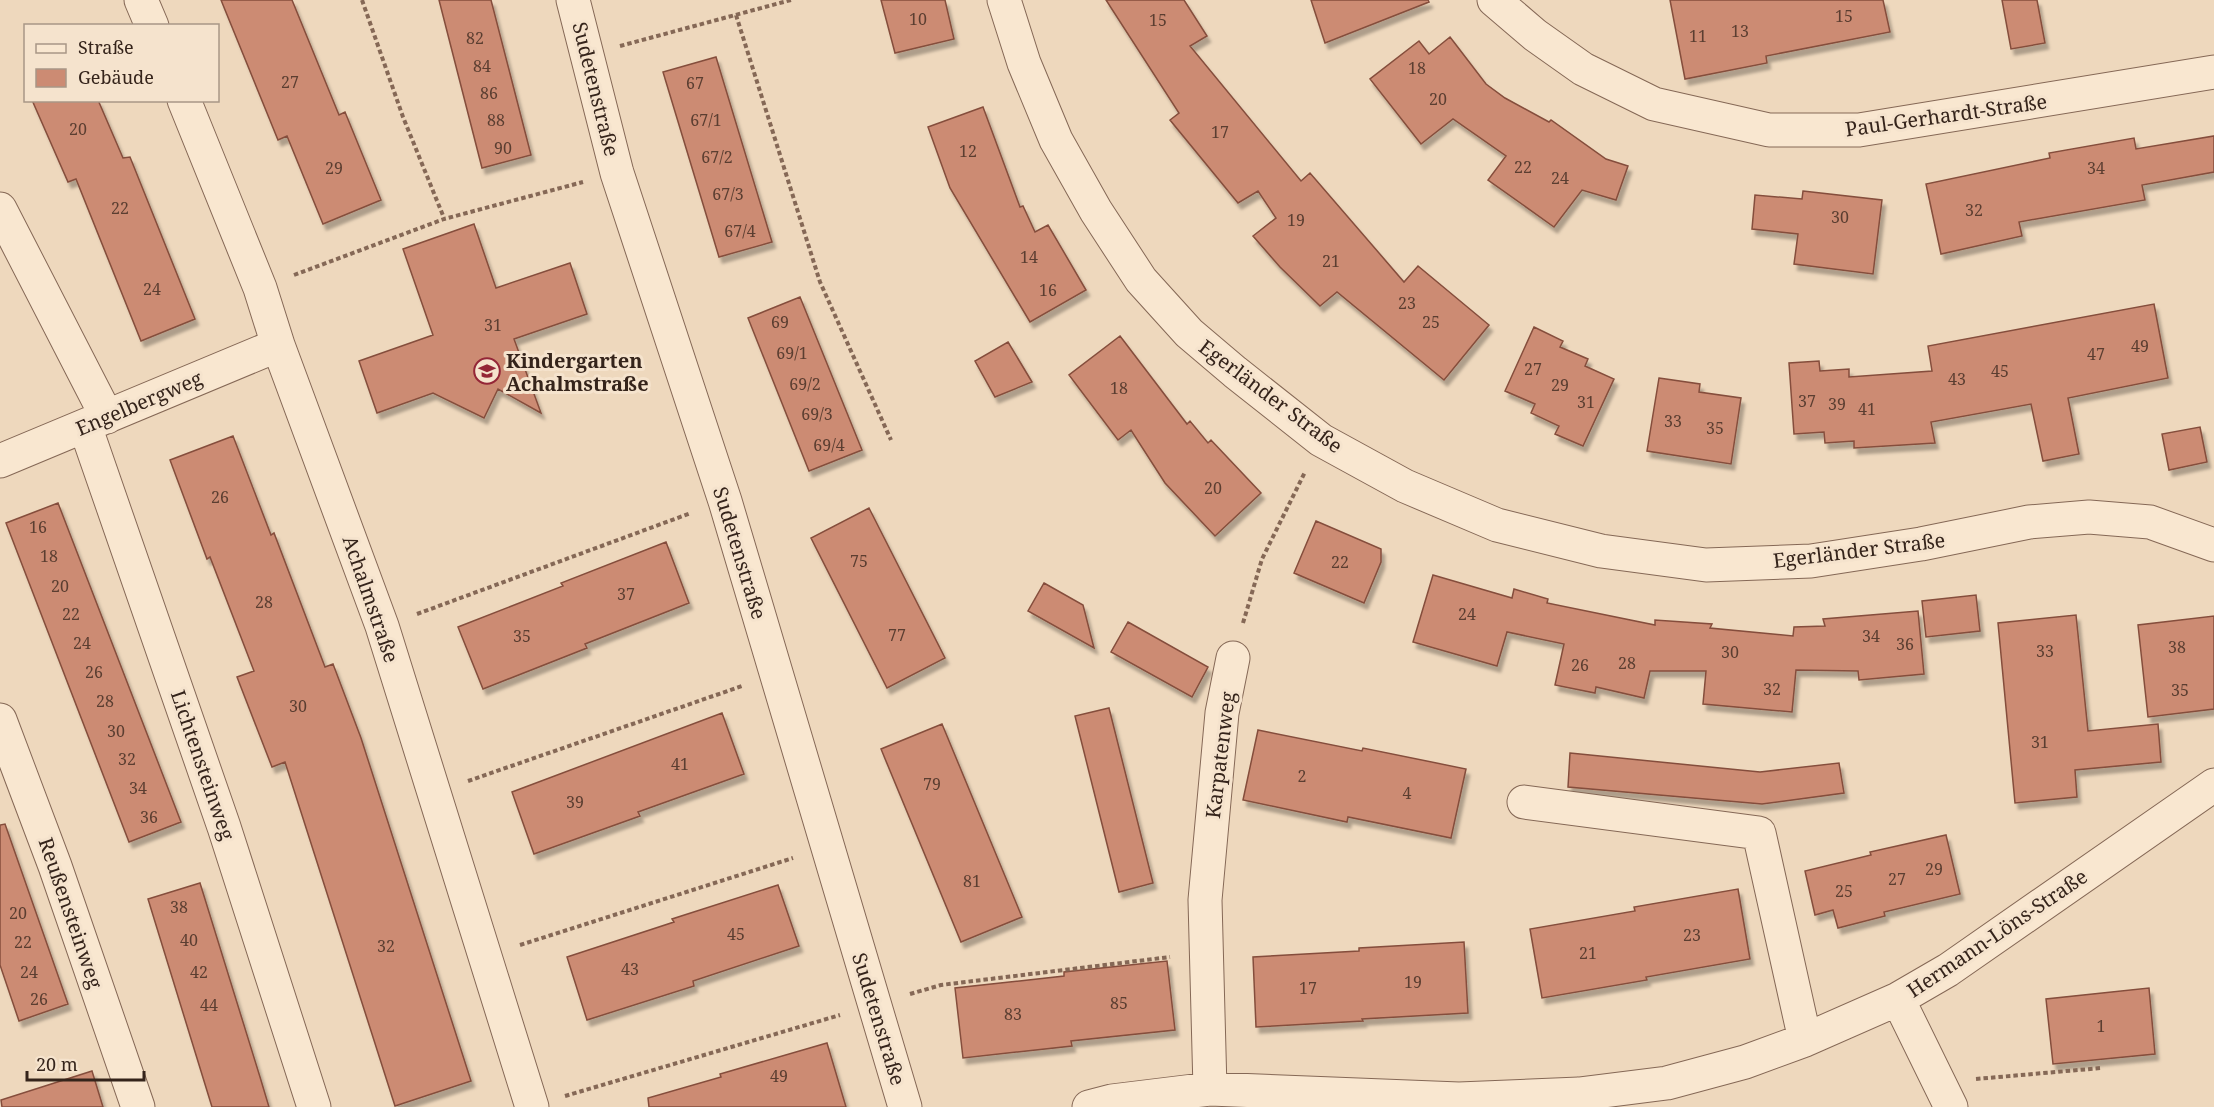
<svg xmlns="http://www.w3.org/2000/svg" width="2214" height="1107" font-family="'Noto Serif',serif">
	<defs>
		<filter id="shadow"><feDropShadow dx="3.5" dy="6" stdDeviation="1.5" flood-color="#0004"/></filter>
	</defs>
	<rect width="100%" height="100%" fill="#eed8bd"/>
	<path fill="#cc8b73" stroke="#854e3c" stroke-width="1.5" filter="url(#shadow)" d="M221 0H292L339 115 345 112 381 200 323 224 287 136 278 140Z
		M439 0H491L531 155 482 168Z
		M881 0H945L954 39 895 53Z
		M1106 0H1184L1207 36 1190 46 1301 181 1310 173 1404 282 1418 266 1489 325 1444 380 1337 292 1320 306 1280 267 1253 236 1276 218 1258 191 1238 203 1170 120 1179 113Z
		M1311 0H1428L1429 2 1325 43Z
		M1670 0H1883L1890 32 1766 56 1767 63 1685 79Z
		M2002 0H2037L2045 43 2011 49Z
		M1450 37 1486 84 1505 98 1549 122 1551 120 1606 159 1628 166 1616 200 1582 190 1554 227 1488 180 1506 156 1453 119 1421 144 1370 79 1419 41 1429 54Z
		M716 57 772 242 719 257 663 72Z
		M32 100H98L123 158 130 157 195 319 141 341 76 179 68 182Z
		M983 107 1020 207 1023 206 1035 232 1048 225 1086 290 1030 322 950 188 928 127Z
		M2214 136V172L2142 185 2145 200 2019 222 2022 236 1941 254 1926 184 2050 158 2049 153 2134 138 2136 149Z
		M1803 191 1882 200 1873 274 1794 264 1798 234 1752 229 1755 195 1802 199Z
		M474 224 496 288 570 263 587 314 514 339 541 413 498 389 484 418 433 393 377 413 359 361 433 335 403 249Z
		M800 297 862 450 809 471 748 318Z
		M2154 304 2168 378 2068 398 2079 454 2043 461 2031 404 1931 422 1935 443 1854 448V441L1825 443 1824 432 1794 434 1789 363 1819 361 1820 371 1849 369V377L1932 371 1928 346Z
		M1534 327 1563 341 1560 347 1588 359 1585 366 1614 379 1583 446 1555 434 1559 426 1531 413 1535 404 1505 391Z
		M1120 336 1187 424 1190 421 1208 443 1211 440 1261 493 1215 536 1165 483 1131 430 1118 440 1069 375Z
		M1008 342 1032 382 995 397 975 361Z
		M1659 378 1700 384 1699 392 1741 398 1731 464 1647 451Z
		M2200 427 2207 462 2169 470 2162 434Z
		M233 436 271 535 274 533 325 667 333 664 361 738 471 1081 395 1106 285 762 272 767 237 677 254 671 210 557 207 559 170 460Z
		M58 503 181 822 129 842 6 523Z
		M869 508 945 658 887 688 811 538Z
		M1316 521 1381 549V562L1364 603 1294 573Z
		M666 542 689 603 585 644 587 648 483 689 458 627 563 586 561 583Z
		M1433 575 1512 598 1514 589 1548 599 1547 603 1655 625V620L1712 624 1710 628 1793 636 1794 627 1825 626 1823 619 1918 611 1924 674 1859 680 1858 671 1796 670 1792 712 1703 704 1706 671H1650L1644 698 1596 687 1595 693 1555 685 1564 644 1507 632 1497 666 1413 642Z
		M1044 583 1083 605 1094 648 1028 611Z
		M1976 595 1980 631 1926 637 1922 601Z
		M2076 615 2088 731 2158 724 2161 762 2075 770 2077 797 2015 803 1998 623Z
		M2214 616V709L2148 717 2138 625Z
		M1128 622 1208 667 1192 697 1111 652Z
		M1109 708 1153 883 1119 892 1075 716Z
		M722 713 744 774 638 812 640 816 534 854 512 792Z
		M942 724 1022 917 961 942 881 749Z
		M1258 730 1362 751 1363 748 1466 769 1451 838 1348 817 1347 822 1243 800Z
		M1570 753 1760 772 1839 763 1844 793 1762 804 1568 787Z
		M5 824 68 1004 19 1021 0 965V825Z
		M1946 835 1960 894 1884 912 1885 916 1838 928 1833 910 1815 915 1805 871 1871 855 1870 852Z
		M200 883 260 1077 269 1107H212L148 899Z
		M778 885 799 946 693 981 694 986 587 1020 567 957 674 922 672 919Z
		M1738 889 1750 959 1646 977 1647 980 1542 998 1530 929 1635 911 1634 907Z
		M1464 942 1468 1013 1362 1019 1363 1021 1256 1027 1253 957 1359 951V948Z
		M1167 961 1175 1030 1071 1041 1072 1046 963 1058 955 988 1064 976V972Z
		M2149 988 2155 1054 2053 1064 2046 999Z
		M827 1043 846 1107H649L648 1098 721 1077 720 1074Z
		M92 1071 103 1107H2L1 1100Z"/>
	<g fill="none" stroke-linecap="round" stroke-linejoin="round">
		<g stroke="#856856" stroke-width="35">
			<path id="minor" d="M141 0 152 26
				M573 0 617 173 725 501 905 1107
				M1004 0 1024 63 1056 140 1096 211 1141 280 1189 333 1235 372 1321 440 1405 486 1497 525 1601 551 1706 565 1811 561 1921 544 2029 522 2089 517 2150 522 2214 545
				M1494 0 1535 35 1583 69 1654 104 1769 130H1859L2214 72
				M184 100 260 288 278 345 382 626 532 1107
				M0 209 107 417
				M85 426 224 827 314 1107
				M0 461 278 345
				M0 720 55 866 138 1107
				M1524 802 1759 833 1805 1040
				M1898 999 1951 1107
				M1210 1089 1205 900 1222 713 1233 658
				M1089 1107 1112 1101 1210 1089 1459 1099 1579 1094 1667 1083 1745 1062 1805 1040 1898 999 1948 970 2214 785"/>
		</g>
		<path stroke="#856856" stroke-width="4" stroke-dasharray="4.5 3" stroke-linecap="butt" d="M362 0 403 117 444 218
			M736 15 820 282 891 440
			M620 46 791 0
			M294 275 444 219 583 182
			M417 614 691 513
			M1243 623 1262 559 1305 472
			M468 781 742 686
			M520 945 793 858
			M910 994 941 985 1170 957
			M1976 1079 2101 1068
			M565 1096 840 1015"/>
		<use href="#minor" stroke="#f9e7d0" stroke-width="33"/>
	</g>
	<defs>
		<g id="school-ring" transform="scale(1.35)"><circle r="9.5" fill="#f5e3cd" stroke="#942637" stroke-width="1.5"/><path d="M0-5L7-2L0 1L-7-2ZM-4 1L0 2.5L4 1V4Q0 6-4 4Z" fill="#942637"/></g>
	</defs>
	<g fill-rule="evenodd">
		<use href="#school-ring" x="487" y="371"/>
	</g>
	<g text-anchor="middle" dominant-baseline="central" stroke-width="6" stroke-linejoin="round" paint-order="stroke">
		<g font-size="16" fill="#5b3e31">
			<text x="1844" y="16">15</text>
			<text x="918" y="19">10</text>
			<text x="1158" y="20">15</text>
			<text x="1740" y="31">13</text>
			<text x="1698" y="36">11</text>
			<text x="475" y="38">82</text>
			<text x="482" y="66">84</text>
			<text x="1417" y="68">18</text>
			<text x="290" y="82">27</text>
			<text x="695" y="83">67</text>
			<text x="489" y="93">86</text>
			<text x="1438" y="99">20</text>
			<text x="496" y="120">88</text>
			<text x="706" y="120">67/1</text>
			<text x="78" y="129">20</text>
			<text x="1220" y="132">17</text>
			<text x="503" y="148">90</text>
			<text x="968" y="151">12</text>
			<text x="717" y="157">67/2</text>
			<text x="1523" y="167">22</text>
			<text x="334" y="168">29</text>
			<text x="2096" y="168">34</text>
			<text x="1560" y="178">24</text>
			<text x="728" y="194">67/3</text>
			<text x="120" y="208">22</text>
			<text x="1974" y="210">32</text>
			<text x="1840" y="217">30</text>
			<text x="1296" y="220">19</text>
			<text x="740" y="231">67/4</text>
			<text x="1029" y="257">14</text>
			<text x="1331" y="261">21</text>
			<text x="152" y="289">24</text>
			<text x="1048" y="290">16</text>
			<text x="1407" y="303">23</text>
			<text x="780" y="322">69</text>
			<text x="1431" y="322">25</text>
			<text x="493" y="325">31</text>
			<text x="2140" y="346">49</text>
			<text x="792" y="353">69/1</text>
			<text x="2096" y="354">47</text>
			<text x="1533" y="369">27</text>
			<text x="2000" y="371">45</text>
			<text x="1957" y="379">43</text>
			<text x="805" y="384">69/2</text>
			<text x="1560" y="385">29</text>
			<text x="1119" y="388">18</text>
			<text x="1807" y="401">37</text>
			<text x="1586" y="402">31</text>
			<text x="1837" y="404">39</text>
			<text x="1867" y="409">41</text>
			<text x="817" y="414">69/3</text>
			<text x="1673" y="421">33</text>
			<text x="1715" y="428">35</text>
			<text x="829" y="445">69/4</text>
			<text x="1213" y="488">20</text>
			<text x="220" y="497">26</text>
			<text x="38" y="527">16</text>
			<text x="49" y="556">18</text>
			<text x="859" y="561">75</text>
			<text x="1340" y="562">22</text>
			<text x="60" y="586">20</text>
			<text x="626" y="594">37</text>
			<text x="264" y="602">28</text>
			<text x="71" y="614">22</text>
			<text x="1467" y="614">24</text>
			<text x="897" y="635">77</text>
			<text x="522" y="636">35</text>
			<text x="1871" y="636">34</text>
			<text x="82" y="643">24</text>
			<text x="1905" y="644">36</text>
			<text x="2177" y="647">38</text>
			<text x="2045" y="651">33</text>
			<text x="1730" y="652">30</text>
			<text x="1627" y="663">28</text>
			<text x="1580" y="665">26</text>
			<text x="94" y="672">26</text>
			<text x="1772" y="689">32</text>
			<text x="2180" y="690">35</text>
			<text x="105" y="701">28</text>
			<text x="298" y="706">30</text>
			<text x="116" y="731">30</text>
			<text x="2040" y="742">31</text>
			<text x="127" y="759">32</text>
			<text x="680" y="764">41</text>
			<text x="1302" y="776">2</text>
			<text x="932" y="784">79</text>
			<text x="138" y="788">34</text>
			<text x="1407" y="793">4</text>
			<text x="575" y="802">39</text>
			<text x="149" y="817">36</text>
			<text x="1934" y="869">29</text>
			<text x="1897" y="879">27</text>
			<text x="972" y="881">81</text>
			<text x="1844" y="891">25</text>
			<text x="179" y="907">38</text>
			<text x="18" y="913">20</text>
			<text x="736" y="934">45</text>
			<text x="1692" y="935">23</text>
			<text x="189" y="940">40</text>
			<text x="23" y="942">22</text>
			<text x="386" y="946">32</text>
			<text x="1588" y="953">21</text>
			<text x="630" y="969">43</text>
			<text x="29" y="972">24</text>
			<text x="199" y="972">42</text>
			<text x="1413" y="982">19</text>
			<text x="1308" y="988">17</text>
			<text x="39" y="999">26</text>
			<text x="1119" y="1003">85</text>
			<text x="209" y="1005">44</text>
			<text x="1013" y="1014">83</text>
			<text x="2101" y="1026">1</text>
			<text x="779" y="1076">49</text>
		</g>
		<g font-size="20" fill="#35241b" stroke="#f5e3cd">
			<text transform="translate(596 89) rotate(76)">Sudetenstraße</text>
			<text transform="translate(1946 115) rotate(-8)">Paul-Gerhardt-Straße</text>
			<text transform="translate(1271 396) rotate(37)">Egerländer Straße</text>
			<text transform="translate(139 403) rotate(-23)">Engelbergweg</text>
			<text transform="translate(1859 550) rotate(-7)">Egerländer Straße</text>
			<text transform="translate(740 553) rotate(73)">Sudetenstraße</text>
			<text transform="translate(371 599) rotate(71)">Achalmstraße</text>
			<text transform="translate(1220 755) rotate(-83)">Karpatenweg</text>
			<text transform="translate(203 765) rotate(71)">Lichtensteinweg</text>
			<text transform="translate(71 913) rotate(71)">Reußensteinweg</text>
			<text transform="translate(1997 933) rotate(-34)">Hermann-Löns-Straße</text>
			<text transform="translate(879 1019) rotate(73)">Sudetenstraße</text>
		</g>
		<g font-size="20" font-weight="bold" fill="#35241b" stroke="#f5e3cd" text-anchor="start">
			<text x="506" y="360">Kindergarten<tspan x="506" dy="23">Achalmstraße</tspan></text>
		</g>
	</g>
	<rect x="24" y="24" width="195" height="78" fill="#f5e3cd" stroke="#a89786" stroke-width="1.5"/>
	<rect x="36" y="44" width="30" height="9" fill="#f9e7d0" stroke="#a89786" stroke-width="1.5"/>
	<text x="78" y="54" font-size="18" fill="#35241b">Straße</text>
	<rect x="36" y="69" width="30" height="18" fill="#cc8b73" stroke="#a89786" stroke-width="1.5"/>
	<text x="78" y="84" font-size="18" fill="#35241b">Gebäude</text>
	<path d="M27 1071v9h117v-9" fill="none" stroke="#35241b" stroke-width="3"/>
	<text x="36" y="1071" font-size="18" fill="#35241b" stroke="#f5e3cd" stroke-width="4.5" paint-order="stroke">20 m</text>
</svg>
